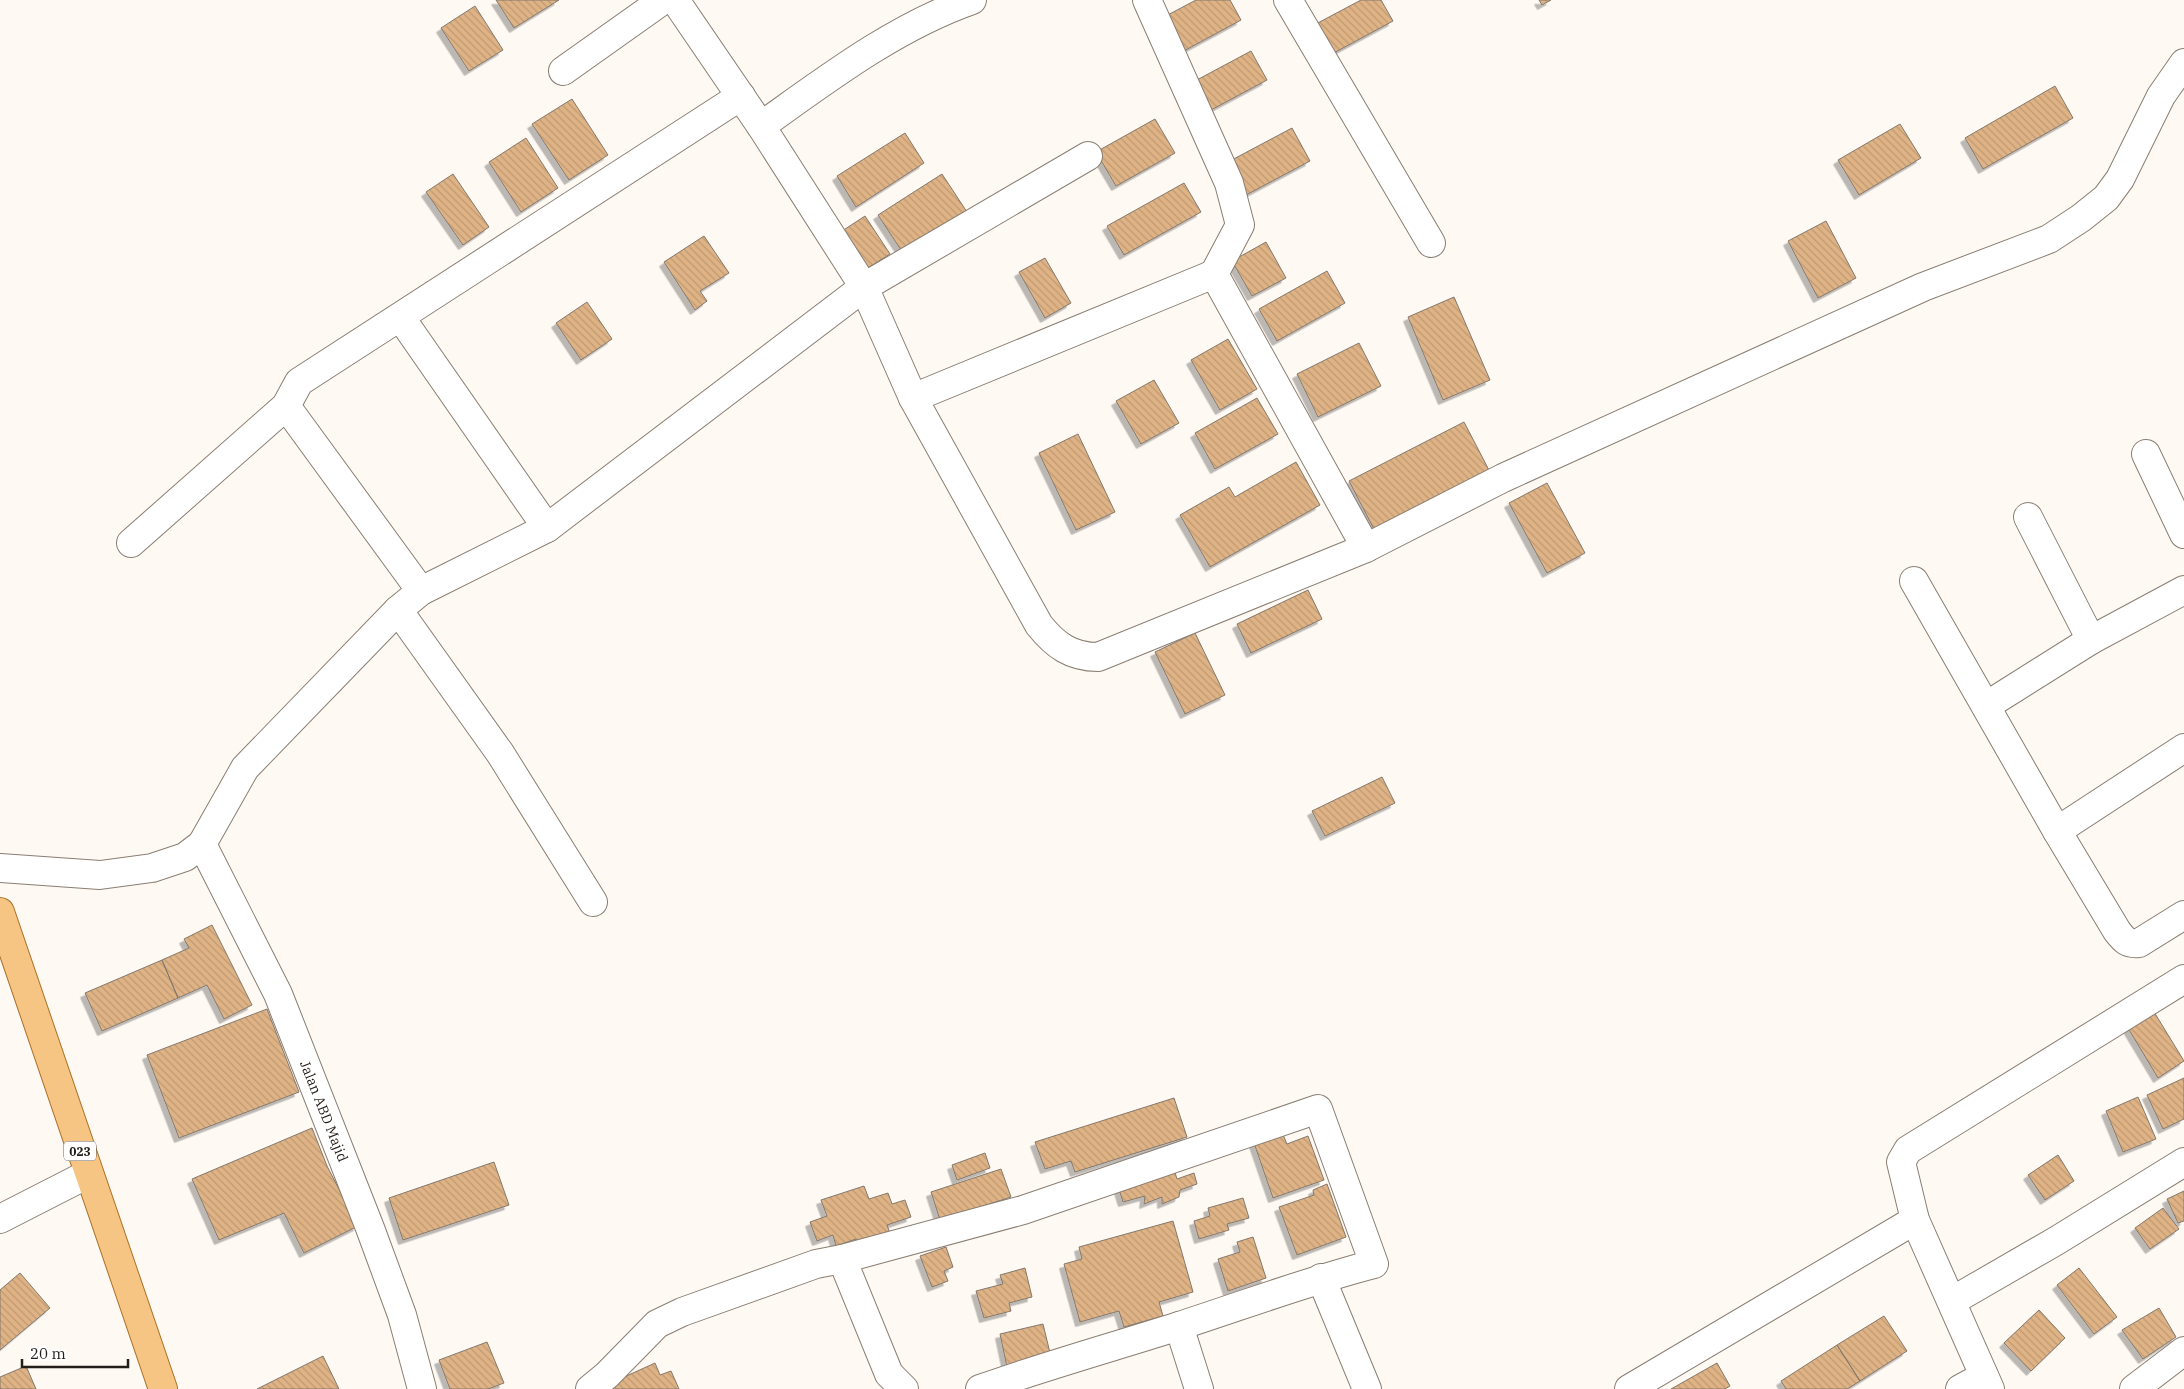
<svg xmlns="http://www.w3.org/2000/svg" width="2184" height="1389" font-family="'IBM Plex Serif',serif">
	<defs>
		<pattern id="building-back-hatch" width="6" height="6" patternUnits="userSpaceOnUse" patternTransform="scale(1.25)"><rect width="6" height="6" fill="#dfb385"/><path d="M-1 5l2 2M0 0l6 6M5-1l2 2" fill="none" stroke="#bf9a72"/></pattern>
		<filter id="shadow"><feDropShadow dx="-4.5" dy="4.5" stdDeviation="0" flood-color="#0004"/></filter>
	</defs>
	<rect width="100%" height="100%" fill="#fff9f4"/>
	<path fill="url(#building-back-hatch)" stroke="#83786c" filter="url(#shadow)" d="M496 0H559L514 28Z
		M1196 0H1230L1241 20 1180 53 1162 18Z
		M1361 0H1381L1393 21 1330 55 1314 25Z
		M1539 0H1551L1542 5Z
		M475 6 503 50 469 71 441 28Z
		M1251 51 1267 80 1211 110 1195 81Z
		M2055 86 2073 118 1983 169 1965 138Z
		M572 99 608 155 569 180 532 124Z
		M1155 119 1175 153 1116 186 1096 152Z
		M1900 124 1921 158 1859 195 1838 160Z
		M1292 128 1310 161 1246 195 1228 162Z
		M905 133 924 163 856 207 837 176Z
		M526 138 558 188 521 212 489 162Z
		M453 174 489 227 463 245 426 192Z
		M942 174 967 212 903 253 878 215Z
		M1184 183 1201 212 1124 255 1107 226Z
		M865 216 890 254 860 273 836 235Z
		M1826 221 1856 278 1818 298 1788 241Z
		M704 236 729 273 700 291 707 301 695 310 664 262Z
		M1266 242 1286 278 1252 296 1232 261Z
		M1045 258 1071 303 1045 318 1019 272Z
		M1327 271 1345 303 1277 341 1259 309Z
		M1454 297 1490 380 1443 400 1408 317Z
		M587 302 612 339 581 360 556 323Z
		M1228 339 1257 389 1220 410 1191 360Z
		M1359 343 1381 386 1318 417 1297 374Z
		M1154 380 1179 423 1141 444 1116 401Z
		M1257 398 1278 434 1215 469 1195 433Z
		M1464 422 1491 474 1376 533 1349 481Z
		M1078 434 1115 512 1076 530 1039 453Z
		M1296 462 1320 505 1210 567 1180 515 1229 487 1235 497Z
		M1547 483 1585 553 1547 573 1509 503Z
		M1308 590 1322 619 1251 653 1237 624Z
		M1195 633 1225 695 1185 714 1155 652Z
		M1382 777 1395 803 1325 836 1312 811Z
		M212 925 252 1005 224 1019 207 985 178 998 162 960 189 948 184 939Z
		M162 960 178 998 102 1031 85 993Z
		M2151 1007 2184 1061 2158 1078 2125 1023Z
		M267 1009 299 1092 179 1138 147 1055Z
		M2184 1078V1119L2163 1129 2147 1095Z
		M2138 1097 2156 1139 2123 1152 2106 1111Z
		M1174 1098 1187 1137 1075 1172 1071 1161 1045 1169 1035 1142Z
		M312 1128 327 1166 358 1226 304 1253 284 1213 219 1240 192 1179Z
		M1281 1130 1287 1144 1308 1136 1324 1180 1273 1198 1253 1140Z
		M985 1153 990 1168 957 1180 952 1165Z
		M2058 1155 2074 1181 2045 1200 2028 1175Z
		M494 1162 509 1205 403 1240 389 1198Z
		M1001 1169 1011 1197 940 1220 931 1192Z
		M1174 1169 1177 1179 1194 1173 1197 1184 1180 1190 1179 1197 1162 1204V1197L1144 1204 1145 1196 1123 1202 1118 1186Z
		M1327 1184 1346 1237 1297 1255 1279 1207 1314 1195 1313 1190Z
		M864 1186 869 1199 888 1193 892 1204 905 1200 911 1217 887 1225 891 1236 859 1247 856 1239 836 1246 833 1235 817 1241 810 1222 827 1216 821 1200Z
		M2184 1191V1221L2178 1223 2167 1199Z
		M1243 1198 1249 1218 1227 1224 1229 1230 1199 1239 1194 1221 1210 1216 1208 1208Z
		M2163 1208 2179 1229 2150 1249 2135 1228Z
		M1173 1221 1193 1292 1159 1302 1163 1316 1124 1327 1119 1311 1080 1322 1064 1264 1082 1259 1079 1247Z
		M1253 1237 1266 1278 1228 1291 1218 1259 1240 1252 1237 1242Z
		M946 1247 953 1267 944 1271 948 1281 932 1287 920 1256Z
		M1025 1268 1032 1297 1009 1303 1011 1311 984 1318 976 1291 1003 1284 1000 1275Z
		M2079 1268 2117 1317 2094 1334 2057 1285Z
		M20 1273 50 1308 0 1350V1290Z
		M2159 1308 2176 1337 2143 1359 2122 1330Z
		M2039 1310 2065 1338 2031 1371 2004 1343Z
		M1884 1316 1907 1351 1860 1381 1837 1345Z
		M1043 1324 1051 1357 1007 1367 1000 1334Z
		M487 1342 504 1383 488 1389H450L439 1360Z
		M1837 1345 1860 1381 1847 1389H1786L1781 1381Z
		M323 1356 339 1389H257Z
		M655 1363 660 1375 671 1371 679 1389H598Z
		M1717 1363 1730 1386 1725 1389H1671Z
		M26 1366 36 1389H0V1377Z"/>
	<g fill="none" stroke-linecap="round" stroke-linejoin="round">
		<g stroke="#8a7e72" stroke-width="30">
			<g id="street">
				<path d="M675 0 761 126 864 287 913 398 1039 625C1055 645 1071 657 1098 657L1366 548 1503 478 1923 287 2049 239 2081 218 2106 198 2120 179 2161 96 2184 63"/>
				<path d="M1147 0 1229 183 1240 225 1214 274"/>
				<path d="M1288 0 1431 243"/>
				<path d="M563 71 663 0"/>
				<path d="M761 126C827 79 895 27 972 0"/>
				<path d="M401 318 547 528"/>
				<path d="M913 398 1214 274 1366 548"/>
				<path d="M286 406 421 591"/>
				<path d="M2146 454 2184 534"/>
				<path d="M2028 517 2091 640"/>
				<path d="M131 543 286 406 299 382 741 96"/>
				<path d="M1914 581 2057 831 2117 931C2124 940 2127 944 2139 943L2184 915"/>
				<path d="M398 610 500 753 593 902"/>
				<path d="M1986 706 2091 640 2184 590"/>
				<path d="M2057 831 2184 748"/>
				<path id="s1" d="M202 844 278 994 370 1228 402 1315 422 1389"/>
				<path d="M0 868 100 875 152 868 185 857 202 844 245 768 398 610 421 591 547 528 864 287 1088 156"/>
				<path d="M0 1219 88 1174"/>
				<path d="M842 1259 889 1374 904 1389"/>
				<path d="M1321 1278 1367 1389"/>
				<path d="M1952 1301 2056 1241 2184 1162"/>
				<path d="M1179 1326 1199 1389"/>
				<path d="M590 1389 607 1375 657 1324 682 1312 816 1264 842 1259 1023 1210 1318 1109 1374 1264C1308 1281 1244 1305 1179 1326 1113 1347 1045 1366 980 1389"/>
				<path d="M1629 1389 1915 1220"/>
				<path d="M1960 1389 1984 1376"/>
				<path d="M1990 1389 1915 1220 1901 1162 1908 1150 2184 979"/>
				<path d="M2134 1389 2184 1351"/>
			</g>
		</g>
		<g stroke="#aa7128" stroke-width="30">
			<path id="primary" d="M0 912 163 1389"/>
		</g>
		<use href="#street" stroke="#fff" stroke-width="28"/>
		<use href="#primary" stroke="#f7c583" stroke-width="28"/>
	</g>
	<g text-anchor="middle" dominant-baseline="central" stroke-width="5" stroke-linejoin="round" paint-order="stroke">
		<rect fill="#fff" stroke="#65625e" stroke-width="1" x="64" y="1141.5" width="32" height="19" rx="4"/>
		<g font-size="12" font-weight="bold" fill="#231e19">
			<text x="80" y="1151">023</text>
		</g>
		<g font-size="14" fill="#231e19" stroke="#fff">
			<text stroke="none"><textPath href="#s1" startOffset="294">Jalan ABD Majid</textPath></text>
		</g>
	</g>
	<path d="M22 1359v8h106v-8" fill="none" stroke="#231e19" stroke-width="2.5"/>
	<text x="30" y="1359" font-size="15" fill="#231e19" stroke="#ffffff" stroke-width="4" paint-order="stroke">20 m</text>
</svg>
